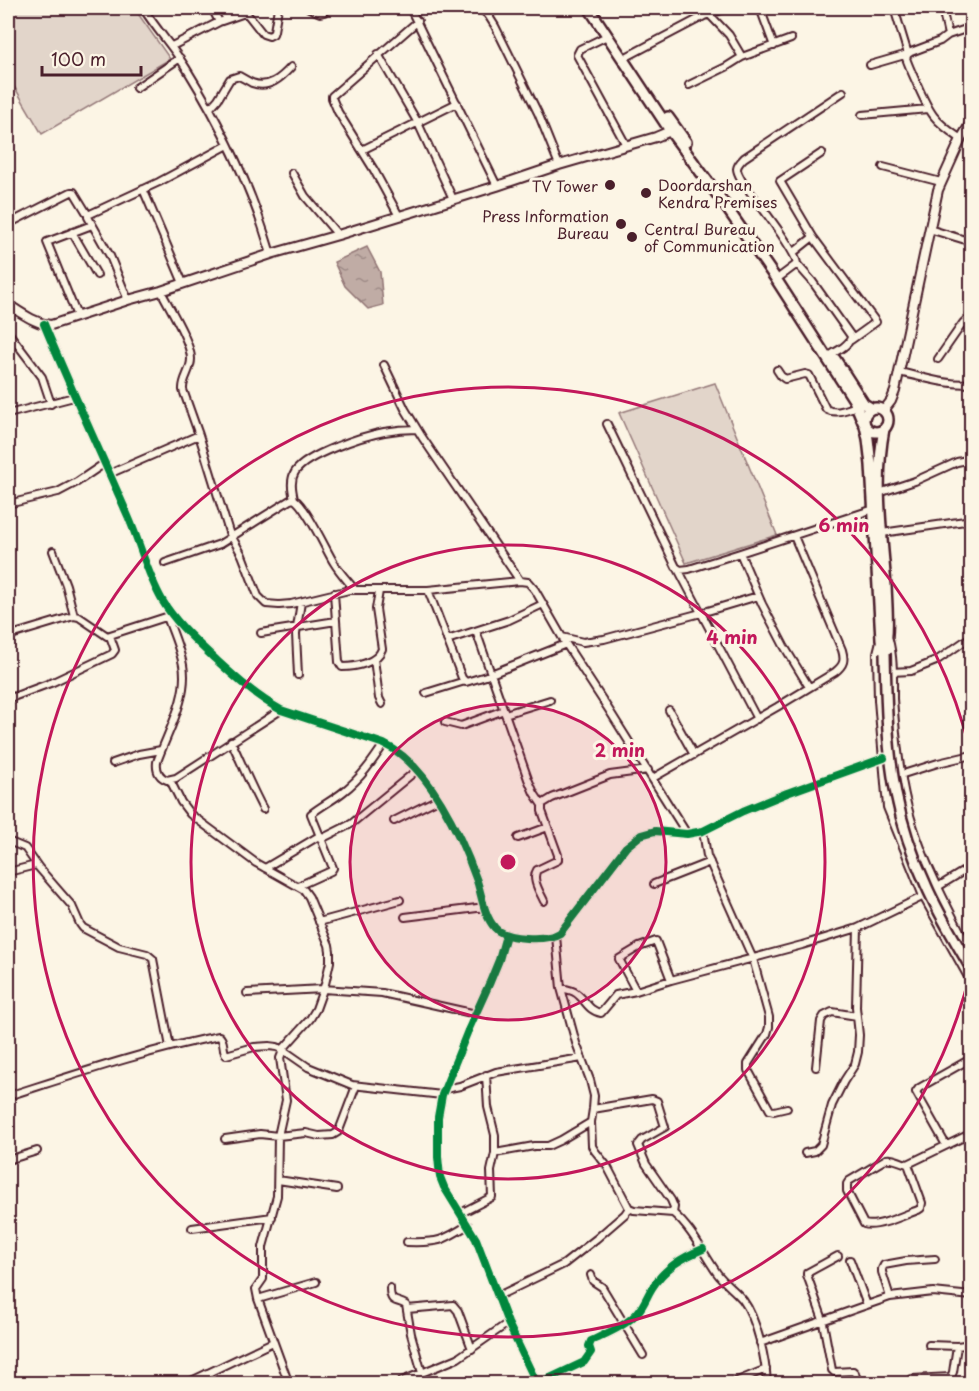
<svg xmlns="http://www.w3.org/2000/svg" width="979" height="1391" font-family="'Playpen Sans',sans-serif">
	<defs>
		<pattern id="water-ripples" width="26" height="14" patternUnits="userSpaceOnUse" patternTransform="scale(1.5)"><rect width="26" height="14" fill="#c0aca5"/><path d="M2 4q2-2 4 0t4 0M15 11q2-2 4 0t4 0" fill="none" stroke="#9e8b87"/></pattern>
	</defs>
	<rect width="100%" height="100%" fill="#fcf5e5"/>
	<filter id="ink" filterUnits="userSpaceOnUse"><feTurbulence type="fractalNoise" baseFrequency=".0167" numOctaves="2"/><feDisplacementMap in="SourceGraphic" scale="12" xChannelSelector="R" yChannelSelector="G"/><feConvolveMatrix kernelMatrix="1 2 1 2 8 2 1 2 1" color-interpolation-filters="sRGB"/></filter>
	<g filter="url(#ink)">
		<path fill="#e2d5ca" stroke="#967a7a" stroke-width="1.5" d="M8 8H134L170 59 42 134 8 76Z
			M715 383 777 535 686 563 619 413Z"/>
		<path fill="url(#water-ripples)" stroke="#917474" stroke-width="1.5" d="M367 247 380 272 383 305 368 309 345 286 334 262Z"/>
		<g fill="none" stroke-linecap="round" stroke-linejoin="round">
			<g stroke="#4a1f2b" stroke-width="10">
				<path id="minor" d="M143 8C156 29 173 47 186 68 222 126 252 189 271 254
					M212 8 219 22
					M220 8 227 19
					M309 8 320 13 324 12 327 8
					M410 8 497 186
					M480 8 488 15 495 26 538 113 559 165
					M595 8H596
					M760 8 774 46
					M942 8 948 35 940 41 911 52 908 54 906 58C909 67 913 75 917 84 930 114 934 121 961 139
					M709 14 729 35 742 57 791 39
					M488 15 497 8
					M948 35 972 27
					M607 36 580 49 577 55 626 145
					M172 46 219 22 245 13 248 15 263 34 269 36 273 34 274 31 278 8
					M378 54 418 123 453 199
					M628 56 704 16 727 8
					M870 65 908 54 894 8
					M689 85 726 67 742 57
					M136 88 180 58
					M210 108 218 99 230 79 239 76C243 78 248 81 252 83 269 89 281 78 291 67
					M862 115 928 109
					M362 150 457 103
					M883 167 941 182
					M292 173 305 196 338 235
					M143 189 183 283
					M399 216 374 170 338 112 332 98V96L418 21
					M8 224 71 192H74L88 215
					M929 229 972 242
					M72 232 97 275
					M813 237 876 322 851 340
					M793 253 813 237 780 181 822 153
					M797 264 812 281 851 336C851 344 839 350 832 354
					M781 276 797 264C796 249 753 197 742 181 736 170 734 168 744 158L843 92
					M161 291C169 307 191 342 191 359 191 371 182 379 183 390L199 435 229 532 242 555 258 596 266 604 279 605 291 604 349 590H428L520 581 528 582 535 590 566 644 609 710 687 834
					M128 300 110 256 88 217V215L159 182 228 145
					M77 316 47 242 92 225
					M44 324C71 389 100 452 128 516 140 543 147 574 162 600 175 622 194 639 213 657 235 677 255 696 281 710L384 744C429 765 461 836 477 881 482 896 484 916 495 928 505 940 547 941 560 933L626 847 641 835 655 831 687 834 703 831 743 811 787 793 884 758
					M8 332 30 361 42 377 51 404
					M938 359 963 323 972 314
					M384 365 405 409 422 437 520 581
					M777 370 781 376 785 379 805 374 809 375 826 409C836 415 847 409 857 406
					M899 372C918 376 953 387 972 383
					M8 414 74 397
					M607 424 676 567 680 570 689 569 740 553 874 509
					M109 474 199 435
					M879 493 915 481 957 462 972 459
					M294 499C292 490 290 480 295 472 307 454 363 436 384 432 395 430 406 429 417 429
					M8 504 58 492 77 482 105 463
					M882 533 972 520
					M53 551 66 585 74 616
					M740 553 762 604 784 646 809 687
					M165 563 220 544 290 500 294 499C306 506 326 550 334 563 340 573 348 581 355 590
					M678 569 757 719
					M428 590 462 678 466 682 486 676 566 644
					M334 593 339 662 342 667C356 667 377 663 382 649L376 609 379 591
					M167 617C173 633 180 649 183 665 189 697 167 733 157 762 156 771 159 777 167 780L176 778 281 710
					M476 631 528 779 534 793 542 805
					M261 633 336 621
					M8 636 74 616 79 617 107 636 169 616
					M562 637 583 642 604 639 701 613 758 596
					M447 640 509 620 543 604
					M374 659 379 698 382 704
					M891 672 911 671 936 661 972 636
					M298 675 296 634 301 602
					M426 693 465 681
					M8 696 10 698 13 697 53 682 112 654 115 650 110 636
					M669 710 694 755
					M505 714 550 700
					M445 722 461 726 504 710
					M231 741C242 764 251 787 263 809
					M113 763 139 754 161 750
					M900 775 938 763 972 755
					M653 778 777 707 835 672C844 665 845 660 842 650L794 536
					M170 780 181 802 190 814 256 863 304 890 309 897 329 945 330 951V962L325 984 316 1009 310 1019 284 1048 280 1058 286 1100 278 1136 277 1196 263 1247V1279L256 1289 258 1299 289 1384
					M394 821 438 799
					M703 831 707 856 753 959 769 1017V1027L767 1034 748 1064V1070L770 1110 774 1111 787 1108
					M518 838 548 827
					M321 839 351 824 417 770
					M8 841 25 848 39 868 72 906 80 924 83 928 119 947 147 954 153 959 170 1047
					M265 868 319 836
					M8 872 36 865
					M654 884 710 862
					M298 886 331 871 333 868 311 814C321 806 333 800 343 792 361 778 372 762 384 744
					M936 888 972 866
					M544 901C540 892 531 879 537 870L558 860V855L542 811V804L552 798 610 775 648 770
					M405 917 485 907
					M319 922 400 900
					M506 935 499 960 490 982 467 1033 442 1095 438 1117V1157L440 1177 444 1187 476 1239 508 1323 537 1384 584 1362 591 1352 589 1346 591 1341C607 1333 626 1326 638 1312 644 1305 647 1296 652 1288 665 1268 681 1258 703 1249
					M556 936 561 988 576 1043 590 1080 594 1096 593 1109 591 1122 592 1146 595 1151 607 1166 629 1208 634 1210 673 1213C692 1229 703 1253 717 1273 724 1283 735 1290 743 1300 757 1319 766 1360 767 1384
					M671 980 636 991 619 959 639 947 656 941 671 980 802 945 858 928 924 896
					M561 988C566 989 572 990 576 993 586 1000 588 1011 601 1013L616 995 636 991
					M247 993 323 989 382 993 476 1014
					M816 1067 821 1021 824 1016 832 1012 857 1016
					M445 1089 460 1086 496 1072 582 1058
					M8 1096C77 1074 147 1050 219 1036 225 1040 222 1049 226 1055L254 1047 269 1046 277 1047 282 1049 308 1067 352 1085 442 1095
					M593 1109 652 1099 657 1101 665 1127 642 1140 638 1145 646 1164 671 1200 674 1207 673 1213
					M225 1139 260 1134 278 1136 306 1133 319 1136 333 1135 338 1132 340 1128 356 1086
					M946 1145 916 1092 919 1088 972 1058
					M495 1153 534 1146H548L561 1140 591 1122
					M805 1153 815 1151 821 1145 832 1105 844 1081 855 1064 858 1052 859 1035 856 1007 858 928
					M8 1160 37 1151
					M908 1164 922 1203 921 1208 918 1210C904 1215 878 1228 864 1224L847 1191V1184L849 1181 886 1159C893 1157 901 1163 908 1164L972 1133
					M278 1180 337 1189
					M461 1213 492 1197 491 1171 495 1153V1135L488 1107 486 1075
					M192 1228 272 1217
					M407 1242C438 1243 443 1241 468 1225
					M838 1256 807 1273V1275L822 1317 832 1370 834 1372 853 1371 855 1373 858 1384
					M850 1260 867 1305
					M591 1275 593 1281 602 1287 643 1355
					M390 1288C390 1304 396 1299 406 1305L411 1334 422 1373
					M498 1296 564 1264 596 1239 625 1214 629 1208
					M890 1297 882 1272V1269L884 1265 906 1261 935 1259
					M258 1299 316 1282
					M407 1309 453 1305 458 1311 472 1349
					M760 1343 861 1307 890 1297 933 1292 972 1296
					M929 1345 957 1346 972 1344
					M207 1373 212 1384
					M912 1379 951 1377 953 1372 957 1346
					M185 1384 273 1342
					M399 1384 402 1381 458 1358 508 1323
					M730 1384 766 1369"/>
			</g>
			<g stroke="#4a1f2b" stroke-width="12">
				<path id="tertiary" d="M8 305C21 312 35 324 51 325L128 300 161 291 271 254 338 235 497 186 559 165 656 137 675 129
					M884 410 891 401 895 391 938 190 961 139 972 121
					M888 640C893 659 892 679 892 699 894 724 896 748 900 773 909 839 941 897 972 956
					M881 641 878 653 879 700 888 807 924 896 972 982"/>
			</g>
			<g stroke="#4a1f2b" stroke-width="14">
				<path id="primary" d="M589 8 671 132 720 198 776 279 854 400 863 422
					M668 117 686 142
					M835 359 864 404 871 408
					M864 420a12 12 0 1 1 24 0a12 12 0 1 1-24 0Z
					M865 426 868 439 871 465 881 639 885 653
					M884 429C874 481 882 534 886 586 887 608 889 630 885 651"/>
			</g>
			<use href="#minor" stroke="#fcf5e5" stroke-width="6"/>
			<use href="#tertiary" stroke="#fcf5e5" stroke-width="8"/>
			<use href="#primary" stroke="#fcf5e5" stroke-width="9"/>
			<g stroke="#4a1f2b" stroke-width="14" stroke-linecap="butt">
				<path id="primary-bridge" d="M885 653C886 700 887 748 896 794 902 825 913 857 926 885 939 915 956 942 972 970"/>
			</g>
			<use href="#primary-bridge" stroke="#fcf5e5" stroke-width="9"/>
			<g stroke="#fcf5e5" stroke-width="11">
				<path id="cycleway" d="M44 324C71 389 100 452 128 516 140 543 147 574 162 600 175 622 194 639 213 657 235 677 255 696 281 710L384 744C429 765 461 836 477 881 482 896 484 916 495 928 505 940 547 941 560 933L626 847 641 835 655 831 687 834 703 831 743 811 787 793 884 758
					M506 935 499 960 490 982 467 1033 442 1095 438 1117V1157L440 1177 444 1187 476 1239 508 1323 537 1384 584 1362 591 1352 589 1346 591 1341C607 1333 626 1326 638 1312 644 1305 647 1296 652 1288 665 1268 681 1258 703 1249"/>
			</g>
			<use href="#cycleway" stroke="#00873e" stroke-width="8"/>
		</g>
	</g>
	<circle cx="508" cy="862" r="158" fill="#c2185b" fill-opacity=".12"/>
	<g fill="none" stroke="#c2185b" stroke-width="3">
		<circle cx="508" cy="862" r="158"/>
		<circle cx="508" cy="862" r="317"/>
		<path d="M971 969A475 475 0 1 1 971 755"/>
	</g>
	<g fill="#4a1f2b" stroke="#fcf5e5" stroke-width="2">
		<circle cx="610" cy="185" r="6"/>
		<circle cx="646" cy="193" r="6"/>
		<circle cx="621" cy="224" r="6"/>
		<circle cx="632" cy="237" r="6"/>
	</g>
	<g text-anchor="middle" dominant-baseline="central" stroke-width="6" stroke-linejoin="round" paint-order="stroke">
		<g font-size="15" fill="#4a1f2b" stroke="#fcf5e5" text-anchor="start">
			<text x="658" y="184">Doordarshan<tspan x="658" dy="17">Kendra Premises</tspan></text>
			<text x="598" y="185" text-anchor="end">TV Tower</text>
			<text x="609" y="215" text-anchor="end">Press Information<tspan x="609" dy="17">Bureau</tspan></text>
			<text x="644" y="228">Central Bureau<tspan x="644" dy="17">of Communication</tspan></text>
		</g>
	</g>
	<circle cx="508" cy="862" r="9" fill="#c2185b" stroke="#fcf5e5" stroke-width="3"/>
	<g font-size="18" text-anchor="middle" font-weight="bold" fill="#c2185b" stroke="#fcf5e5" stroke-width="6" stroke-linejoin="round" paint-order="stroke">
		<text x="844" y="532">6 min</text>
		<text x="732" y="644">4 min</text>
		<text x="620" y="757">2 min</text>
	</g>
	<rect width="979" height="1391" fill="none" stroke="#fcf5e5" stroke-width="30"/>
	<rect x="15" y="15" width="949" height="1361" fill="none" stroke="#4a1f2b" stroke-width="2" filter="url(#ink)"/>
	<path d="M42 66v9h99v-9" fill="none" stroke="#4a1f2b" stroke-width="3"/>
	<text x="51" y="66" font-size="18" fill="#4a1f2b" stroke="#fcf5e5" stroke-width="4.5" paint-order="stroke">100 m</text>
</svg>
